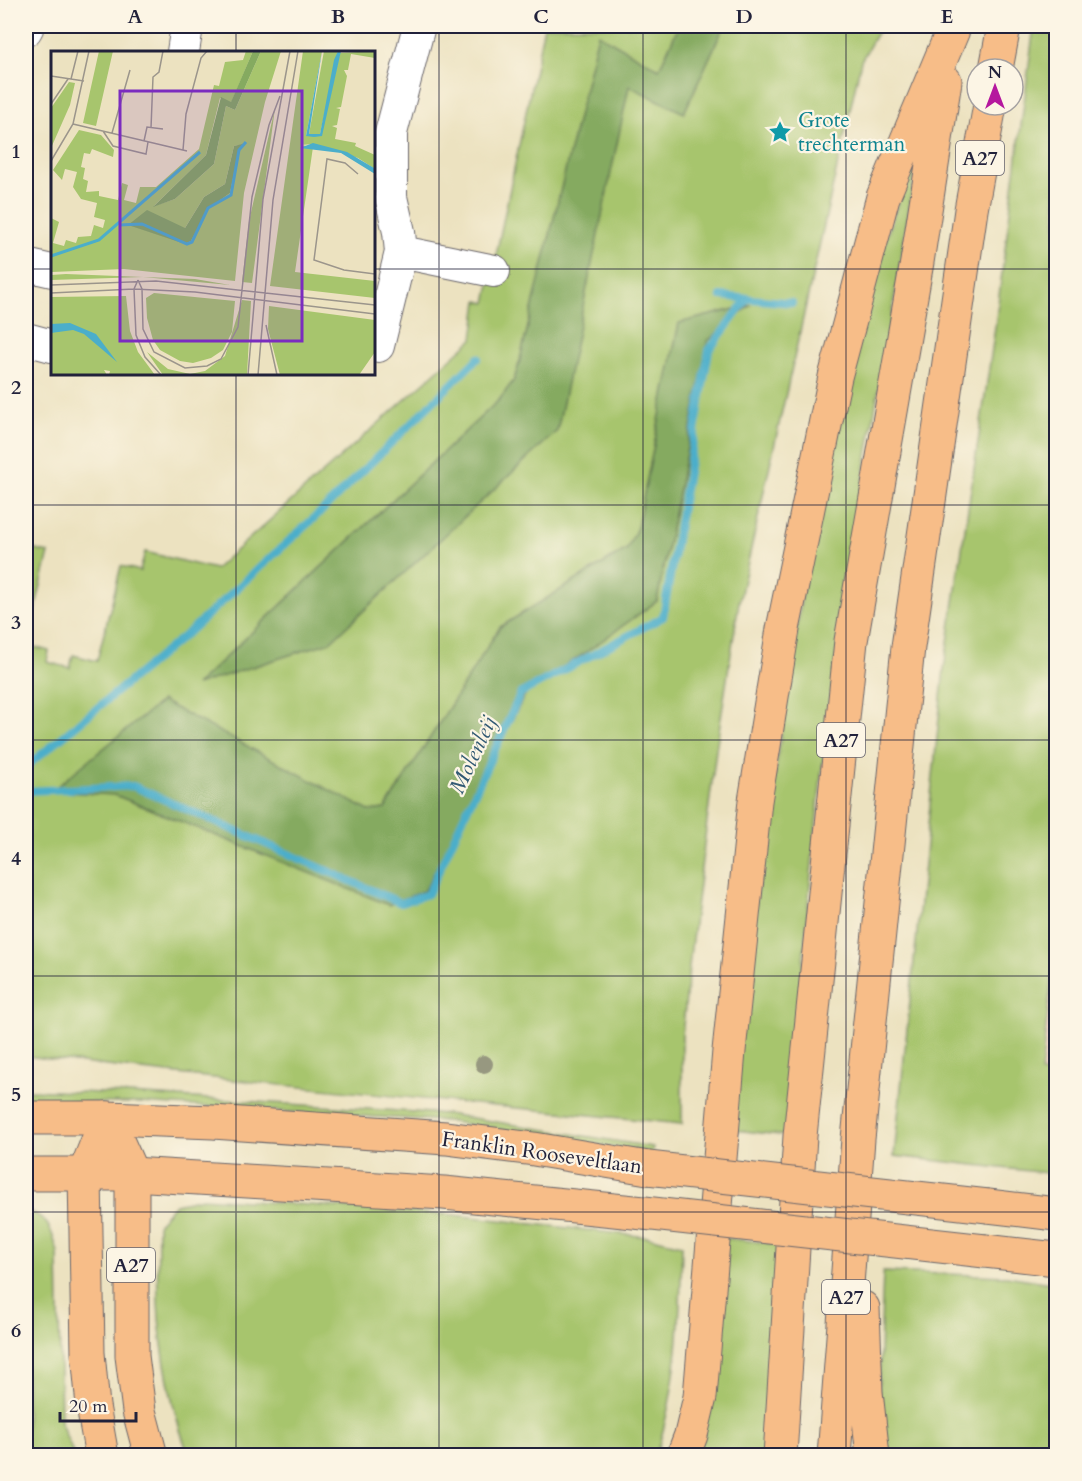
<svg xmlns="http://www.w3.org/2000/svg" width="1082" height="1481" font-family="Cardo,serif">
	<rect width="100%" height="100%" fill="#fcf5e5"/>
	<filter id="ink" filterUnits="userSpaceOnUse"><feTurbulence type="fractalNoise" baseFrequency=".0167" numOctaves="2"/><feDisplacementMap in="SourceGraphic" scale="12" xChannelSelector="R" yChannelSelector="G"/><feConvolveMatrix kernelMatrix="1 2 1 2 8 2 1 2 1" color-interpolation-filters="sRGB"/></filter>
	<filter id="wash" filterUnits="userSpaceOnUse"><feTurbulence type="fractalNoise" baseFrequency=".008" numOctaves="4" result="noise"/><feDisplacementMap in="SourceGraphic" scale="24" xChannelSelector="R" yChannelSelector="G"/><feGaussianBlur stdDeviation="1.35" result="paint"/><feColorMatrix in="noise" values="0 0 0 0 0 0 0 0 0 0 0 0 0 0 0 0 0 1.4 0 .05"/><feComposite in="paint" operator="in"/></filter>
	<g filter="url(#wash)">
		<rect width="100%" height="100%" fill="#ece2c0"/>
		<path fill="#f6d1c5" d="M1056 939V1075L1041 1074Z"/>
		<path fill="#a7c56d" stroke="#647454" stroke-width="1.5" fill-rule="evenodd" d="M544 26H679L659 69 598 35 519 364 514 380 500 399 197 684 557 430 629 85 684 113 724 26H881L861 61 739 602 716 750 691 948 682 1036V1124C463 1102 244 1084 26 1056V548L49 553 26 645 49 651 47 662 70 668 73 655 97 661 121 566 140 571 145 552 215 569 473 339 478 301 486 303ZM750 305 708 341 657 601 582 655 528 689 483 774 389 905 115 795 369 811 385 809 500 627 627 549 637 528 679 323Z
			M1034 26H1056V939L1041 1073 1056 1075V1174L894 1156 944 669 993 342Z
			M920 136C896 305 861 472 838 642 815 806 802 971 788 1136L727 1129 729 1082 830 408Z
			M26 1090 129 1094 447 1114 653 1147 652 1153 447 1121 139 1103 26 1102Z
			M202 1198 445 1214 648 1237 682 1245C680 1320 679 1383 656 1455H189C172 1414 160 1347 158 1302 157 1276 158 1249 158 1223L175 1204Z
			M26 1210C49 1217 52 1231 58 1253L61 1423 74 1455H26Z
			M723 1238 780 1244 764 1455 691 1456Z
			M883 1272 1007 1276 1056 1284V1455H885L878 1411Z"/>
		<path fill="#85aa60" stroke="#54664e" stroke-width="1.5" d="M679 26H724L684 113 629 86 557 431 330 642 196 685 500 399 514 380 519 364 598 34 659 69Z
			M751 305 708 341 657 601 582 655 528 689 425 890 389 905 115 795 51 791 162 701 369 811 385 809 500 627 627 549 637 528 679 323Z"/>
		<g fill="none" stroke-linecap="round" stroke-linejoin="round">
			<path stroke="#4baeca" stroke-width="8" d="M721 296 792 303
				M26 767 190 631 325 508 478 358
				M26 791 133 786 401 903 428 894 521 693 663 617 709 350 748 298"/>
		</g>
	</g>
	<g filter="url(#ink)">
		<g fill="none" stroke-linecap="round" stroke-linejoin="round">
			<g stroke="#69656a" stroke-width="34">
				<path id="street" d="M26 30 28 26
					M183 52 187 26
					M401 252 494 271
					M26 265 52 271
					M26 339 52 346
					M378 346 401 252 399 232 391 197V133L419 26"/>
			</g>
			<g stroke="#69656a" stroke-width="35">
				<path id="primary" d="M26 1118H107L213 1122 446 1138 534 1149 648 1168
					M26 1174H132L444 1193 644 1213
					M988 1206 1056 1214
					M985 1251 1056 1259"/>
			</g>
			<g stroke="#69656a" stroke-width="35">
				<path id="highway" d="M996 69 1004 26
					M107 1118 132 1174V1356L139 1411 151 1456
					M863 1308 866 1392 873 1456
					M102 1456 93 1406 88 1353 85 1173 107 1118
					M683 1456 691 1435 700 1397 729 1051 755 801 783 629 835 377 883 197 953 30
					M780 1456 800 1136 851 641 917 262 945 81
					M834 1456 858 1139 908 647 971 210 990 105"/>
			</g>
			<use href="#street" stroke="#fff" stroke-width="32"/>
			<use href="#primary" stroke="#f7bd88" stroke-width="33"/>
			<use href="#highway" stroke="#f7bd88" stroke-width="33"/>
			<g stroke="#69656a" stroke-width="35" stroke-linecap="butt">
				<path id="primary-bridge" d="M648 1168 988 1206
					M644 1213 985 1251"/>
			</g>
			<use href="#primary-bridge" stroke="#f7bd88" stroke-width="33"/>
		</g>
		<circle fill="#979880" cx="484" cy="1064" r="9"/>
	</g>
	<path fill="none" stroke="#22223b" stroke-width="1.5" stroke-opacity="0.55" d="M236 26V52M439 26V1456M643 26V1456M846 26V1456M26 269H52M374 269H1056M236 374V1456M26 505H1056M26 740H1056M26 976H1056M26 1212H1056"/>
	<defs>
		<g id="sight-bare" transform="scale(1.8)"><path d="M0-6L1.8-2.2L6-1.7L2.9 1.2L3.7 5.4L0 3.3L-3.7 5.4L-2.9 1.2L-6-1.7L-1.8-2.2Z" fill="#0f9aa8" stroke="#fcf5e5" stroke-width="2.5" paint-order="stroke"/></g>
	</defs>
	<g fill-rule="evenodd">
		<use href="#sight-bare" x="780" y="132"/>
	</g>
	<g text-anchor="middle" dominant-baseline="central" stroke-width="4.5" stroke-linejoin="round" paint-order="stroke">
		<g fill="#fcf5e5" stroke="#63616e" stroke-width="1.5">
			<rect x="956" y="141" width="48" height="34" rx="4.5"/>
			<rect x="817" y="723" width="48" height="34" rx="4.5"/>
			<rect x="107" y="1248" width="48" height="34" rx="4.5"/>
			<rect x="822" y="1280" width="48" height="34" rx="4.5"/>
		</g>
		<g font-size="20" font-weight="bold" fill="#22223b">
			<text x="980" y="158">A27</text>
			<text x="841" y="740">A27</text>
			<text x="131" y="1265">A27</text>
			<text x="846" y="1297">A27</text>
		</g>
		<g font-size="21" fill="#0d838f" stroke="#fcf5e5" text-anchor="start">
			<text x="798" y="120">Grote<tspan x="798" dy="24">trechterman</tspan></text>
		</g>
		<g font-size="21" fill="#22223b" stroke="#fcf5e5">
			<text transform="translate(542 1153) rotate(8)">Franklin Rooseveltlaan</text>
		</g>
		<g font-size="22" font-style="italic" fill="#325a74" stroke="#fcf5e5">
			<text transform="translate(473 755) rotate(-65)">Molenleij</text>
		</g>
	</g>
	<g transform="translate(51 51)">
		<rect width="324" height="324" fill="#ece2c0"/>
		<path d="M48 0H62L45 75 32 72ZM195 0H202L180 52 169 47 155 104 103 155 124 148 163 113 175 55 184 59 210 0H230L214 51 193 142 184 230 73 218 1 221 0 167 8 171 2 192 13 195 15 189 25 192 27 186 40 185 43 174 52 177 54 169 43 166 46 152 30 148 22 136 26 121 14 118 11 129 2 119 28 79 50 84 63 99 62 106 41 98 39 103 33 102 30 116 34 117 32 128 37 130 35 141 48 140V145L67 149 71 132 77 134 73 149 85 152 89 136H105L148 98 163 34 168 35 174 11 192 9ZM194 93 188 98 179 142 158 156 140 190 134 193 88 174 134 177 153 146 174 133 183 95ZM252 0H271L255 85H270L289 2 324 0V7L300 3 297 19H293L296 25 290 56 285 57 289 58 286 74 281 75 286 77 284 88 305 92 304 95 324 104V118L307 107 262 93 250 94 262 96 244 221 324 230V247L219 235ZM273 0H287L269 83H258ZM18 31 24 32 19 54 0 97V57ZM224 57 201 232 191 231 198 170ZM15 223 144 228 179 234 92 226 0 229V224ZM103 242 184 250 181 281 172 299 160 307 142 312 129 310 109 299 102 289 96 267 95 247ZM75 245 79 280 87 301 104 324H58L59 320 53 319 56 324H0V246ZM191 249 200 250 196 324H112L96 301 117 318 139 323 154 320 174 305ZM218 255 324 269V301L308 324H229L217 278Z" fill="#a7c56d" fill-rule="evenodd"/>
		<path d="M202 0H210L184 59 175 55 163 113 124 148 102 156 155 104 170 46 180 51ZM195 92 188 98 179 142 158 157 140 190 134 193 77 174 96 159 134 177 153 146 174 133 183 95Z" fill="#85aa60"/>
		<path d="M271 0 258 83H269L283 9 287 0H290L271 85 263 86 255 85ZM262 92 296 101 323 117 324 123 290 102 249 97ZM19 272 45 283 66 311 33 283 22 279 0 282V273Z" fill="#4baeca"/>
		<path fill="none" stroke="#4baeca" stroke-width="3" d="M68 174 91 173 136 193 141 191 157 157 180 144 188 99 195 91M0 205 48 189 149 101"/>
		<path fill="none" stroke="#9b958b" stroke-width="1.5" d="M0 25 33 30M20 28 27 0M0 53 17 28M22 73 136 100M100 77 102 26 108 21 112 0M52 80 62 95 95 103 97 91M61 82 79 19M93 90 96 76 112 78M132 99 135 63 150 7 156 0M0 110 22 73 38 0M307 123 294 112 276 108 263 209 293 219 324 223M87 229 91 238 92 278 103 301 134 317 156 315 170 308 187 276 201 146 218 74 229 45M87 229 83 238 85 284 94 306 110 324M0 234 105 230 324 254M0 242 83 238 144 241 324 263M215 274 226 324M197 324 212 148 239 0M207 324 222 149 247 0"/>
		<path fill="#7b2cbf" fill-opacity="0.15" stroke="#7b2cbf" stroke-width="3" d="M69 40H251V290H69Z"/>
		<rect width="324" height="324" fill="none" stroke="#22223b" stroke-width="3"/>
	</g>
	<rect width="1082" height="1481" fill="none" stroke="#fcf5e5" stroke-width="66"/>
	<g transform="translate(995 87)"><circle r="28" fill="#fcf5e5" stroke="#a5a1a1" stroke-width="1.5"/>
	<path d="M0-4.5L10 22L0 15L-10 22Z" fill="#b5179e"/>
	<text y="-9" font-size="16" font-weight="bold" text-anchor="middle" fill="#22223b">N</text>
	</g>
	<path d="M60 1412v9h76v-9" fill="none" stroke="#22223b" stroke-width="3"/>
	<text x="69" y="1412" font-size="18" fill="#22223b" stroke="#fcf5e5" stroke-width="4.5" paint-order="stroke">20 m</text>
	<rect x="33" y="33" width="1016" height="1415" fill="none" stroke="#22223b" stroke-width="2"/>
	<g font-size="20" text-anchor="middle" font-weight="bold" fill="#22223b">
		<text x="135" y="23">A</text>
		<text x="338" y="23">B</text>
		<text x="541" y="23">C</text>
		<text x="744" y="23">D</text>
		<text x="947" y="23">E</text>
		<text x="16" y="158">1</text>
		<text x="16" y="394">2</text>
		<text x="16" y="629">3</text>
		<text x="16" y="865">4</text>
		<text x="16" y="1101">5</text>
		<text x="16" y="1337">6</text>
	</g>
</svg>
